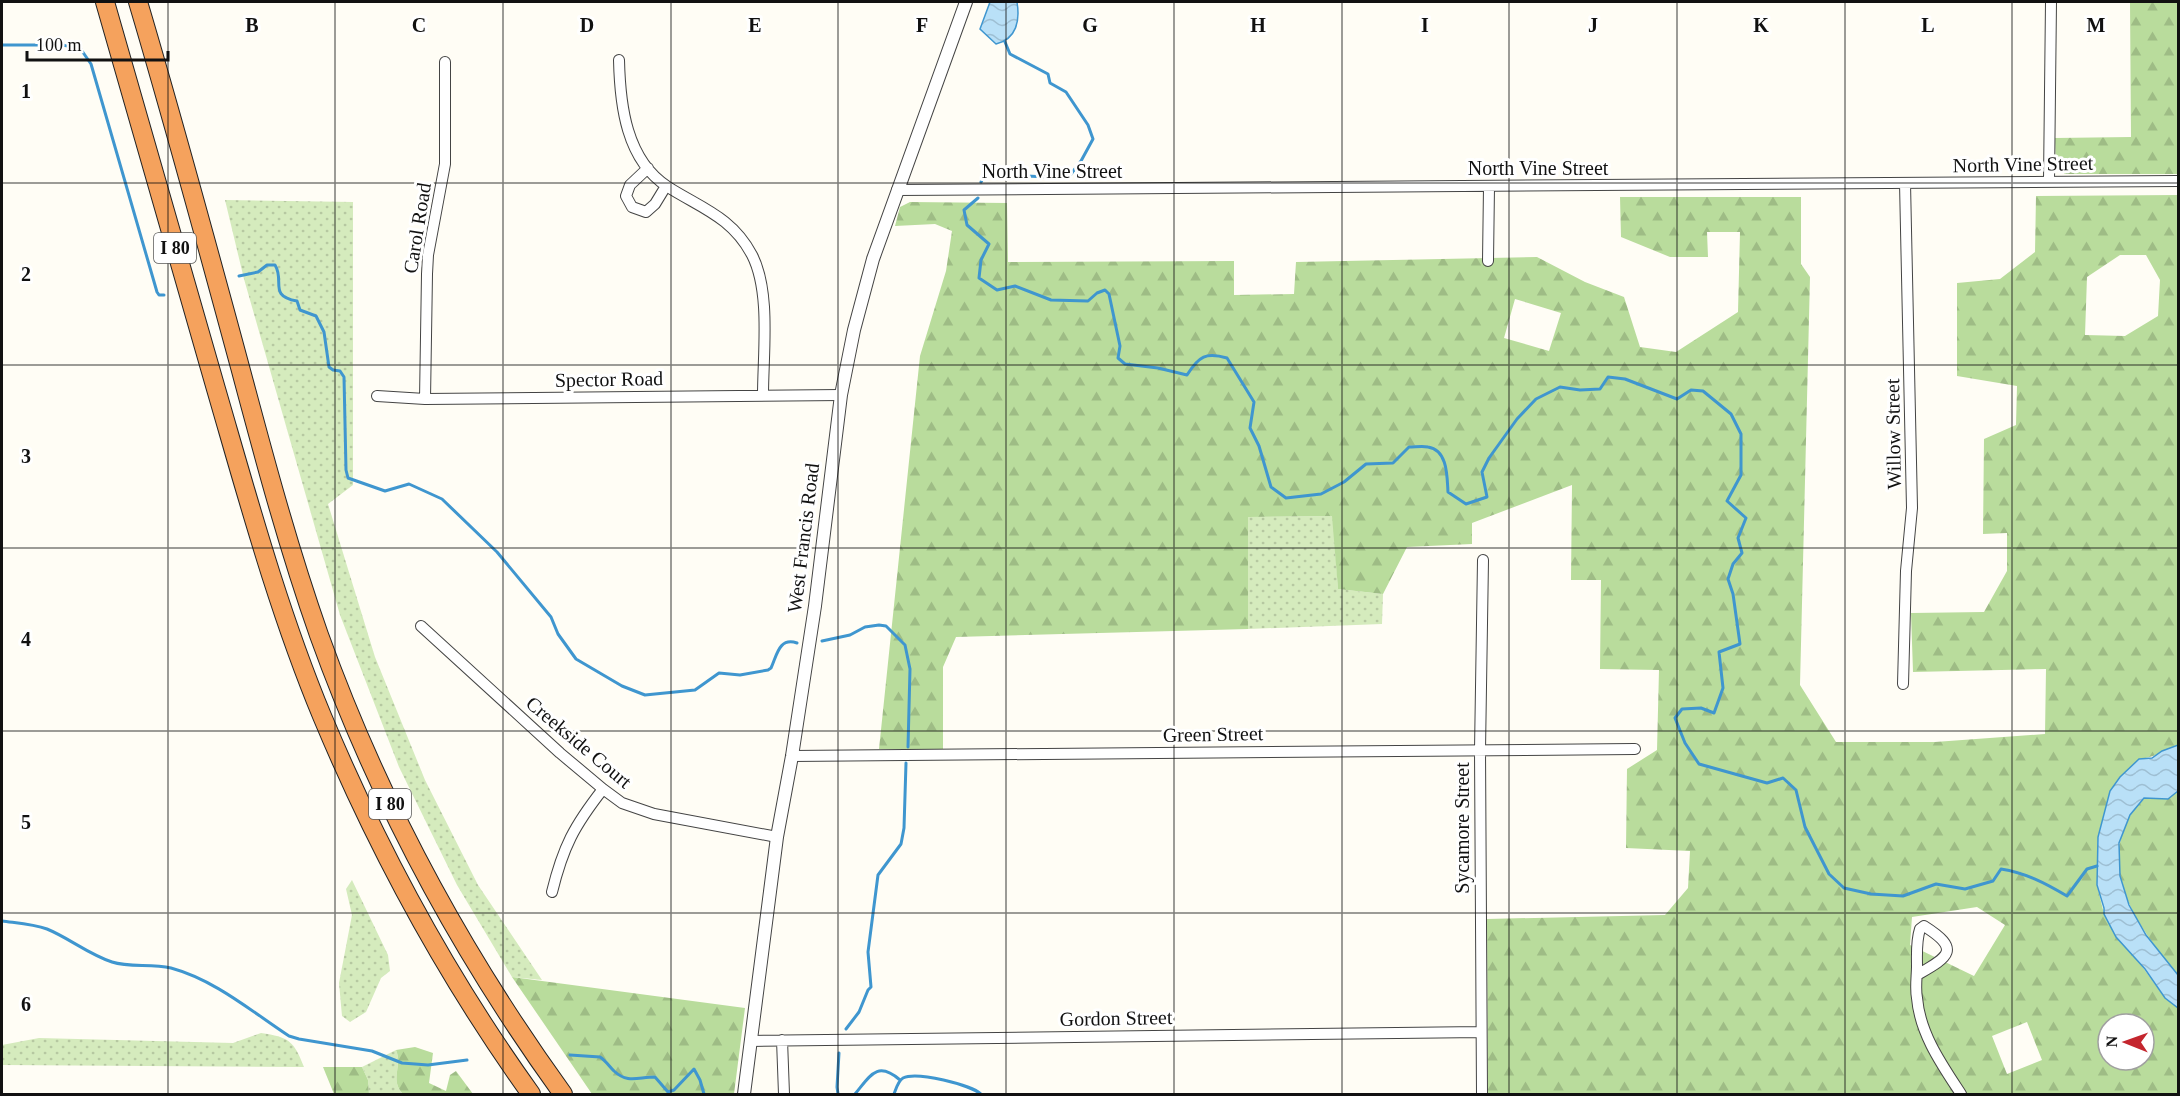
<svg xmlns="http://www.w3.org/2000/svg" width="2180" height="1096" font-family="Georgia,serif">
	<defs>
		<pattern id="grass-dots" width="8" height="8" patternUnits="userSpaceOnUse" patternTransform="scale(1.5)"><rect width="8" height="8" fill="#d5ebbd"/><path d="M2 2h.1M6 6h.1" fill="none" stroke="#b6c8a1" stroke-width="1.8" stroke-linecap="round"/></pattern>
		<pattern id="forest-firs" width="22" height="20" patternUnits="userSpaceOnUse" patternTransform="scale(1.5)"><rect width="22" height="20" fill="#b9dc9c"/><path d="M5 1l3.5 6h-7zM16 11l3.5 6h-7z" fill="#9ebc85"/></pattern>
		<pattern id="water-waves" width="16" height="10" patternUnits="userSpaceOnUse" patternTransform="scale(1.5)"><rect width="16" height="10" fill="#b9e0f7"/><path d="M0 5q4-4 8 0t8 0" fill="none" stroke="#9ebfd3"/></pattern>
	</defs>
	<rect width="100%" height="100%" fill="#fffdf5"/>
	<path fill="url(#grass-dots)" d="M225 200 353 202V485L328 504 375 657 425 780 478 885 542 980 512 977 457 885 399 767 340 615 244 279Z
		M1333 516 1338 589 1383 594 1382 624 1248 629V517Z
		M352 880 388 955 390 971 381 978 366 1012 350 1022 342 1016 339 983 352 915 346 889Z
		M261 1033C289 1037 294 1041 304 1067L2 1065V1045L39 1038 233 1043Z
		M396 1050C403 1067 389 1079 403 1094H369L368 1080 362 1067Z"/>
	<path fill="url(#forest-firs)" fill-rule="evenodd" d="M2130 2H2178V174H2065L2056 167 2055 138 2131 137Z
		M2178 195V745C2165 750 2154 758 2139 759L2110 791 2098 837 2097 885 2104 914 2165 998 2178 1008V1094H1488L1487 919 1665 915 1688 888 1690 851 1626 848 1627 769 1657 750 1659 670 1600 669 1601 580H1571L1572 485 1472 523V544L1407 547 1383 594 1338 589 1332 516 1248 517V629L956 637 943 667V749H879L920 356 946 271 952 231 935 224 895 226 900 207 910 202 1007 203 1008 262 1234 261V295L1294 294 1296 262 1537 257 1585 282 1624 297 1640 347 1676 352 1738 312 1740 232H1707L1708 257H1670L1621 237 1620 197H1801V264L1810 277 1800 685 1836 742H1935L2045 734 2046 669 1913 672 1911 613 1984 612 2007 571V533L1983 534 1984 439 2016 425 2017 386 1957 376V283L2000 279 2035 252 2036 196ZM2120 255H2146L2160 280 2158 316 2125 336 2085 335 2087 277ZM1515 299 1561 313 1549 351 1504 338ZM1977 907 2005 925 1974 976 1910 945 1912 917ZM2027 1022 2042 1060 2007 1074 1992 1036ZM2108 1024H2144V1060H2108Z
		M2178 791V975C2142 931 2097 875 2130 816 2133 809 2140 803 2145 798L2168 799Z
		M512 977 745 1008 734 1094H592Z
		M415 1047 433 1053 429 1083 446 1091 450 1075 456 1071 473 1094H403C389 1079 403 1067 396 1050Z
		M323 1067H362L368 1080 369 1094H334Z"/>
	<path fill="url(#water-waves)" stroke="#3f96cf" stroke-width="1.5" d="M990 2H1017C1020 20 1017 39 996 44L980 29Z
		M2178 745V791L2168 799 2144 798 2130 815 2119 843 2120 876 2129 905 2146 935 2178 975V1008L2165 998 2145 969 2116 937 2104 914V908L2097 885 2098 837 2110 791 2120 777 2139 759 2152 758 2162 751Z"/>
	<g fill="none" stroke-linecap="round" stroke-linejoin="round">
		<path stroke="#3f96cf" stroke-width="3" d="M2 45H62L80 48 91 64 157 292 159 295H164
			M981 182 985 174 1068 178 1081 161 1093 139 1088 125 1066 92 1050 83 1048 74 1010 54 1005 42
			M978 198 964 210 967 225 989 244 981 260 979 278 997 290 1015 286 1051 300 1088 301 1097 293 1105 290 1109 294 1120 346 1118 358 1125 364 1158 368 1187 375C1199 356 1206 352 1227 358L1254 402 1250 428 1259 446 1271 487 1286 498 1321 494 1344 482 1366 464 1393 463 1409 447C1415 447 1423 446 1428 447 1448 450 1447 477 1448 492L1466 504 1487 497 1482 472 1489 458 1517 419 1536 399 1560 387 1580 390 1600 389 1608 377 1625 379 1677 399 1691 390 1703 391 1731 414 1741 434V475L1727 501 1746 518 1738 538 1742 553 1733 564 1728 579 1733 594 1740 644 1719 652 1723 688 1714 713 1701 708 1682 709 1675 718 1685 743 1699 764 1767 783 1783 778 1796 790 1805 827 1829 874 1844 888 1871 894 1903 896 1936 884 1965 889 1993 881 2001 869C2026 873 2045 883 2067 896L2087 869 2097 866
			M239 276 258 272 267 265H275C285 281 268 296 297 301L300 310 316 316 324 332 329 367 333 370 340 371 344 377 346 470 348 478 385 491 409 484 442 499 497 552 551 617 558 634 576 659 622 686 645 695 695 690 719 673 740 675 768 670 771 668C777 655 779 637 797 643
			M822 641 850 635 865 627 879 625 886 626 905 645 910 669 908 747
			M2 921C16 923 33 924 47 929 69 938 88 954 112 962 130 968 151 963 171 968 215 980 251 1011 289 1036L299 1039 372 1051 402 1063 428 1065 467 1060
			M846 1029 859 1012 868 990 871 987 868 952 878 875 901 844 904 828 906 763
			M570 1055 600 1057C606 1061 609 1066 614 1071 628 1084 638 1077 655 1077L668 1092 674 1090 694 1069 700 1080 704 1094
			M838 1094 837 1087 839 1053
			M855 1094C870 1076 877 1060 900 1080
			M894 1094C896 1089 898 1081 903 1078 917 1071 971 1085 981 1094"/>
		<g stroke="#444" stroke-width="12">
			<path id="minor" d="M619 60C620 105 626 160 668 187 701 208 732 217 752 255 771 292 763 353 763 395
				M648 168 630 185 626 196 632 207 646 212 655 204 666 186
				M2049 180 2051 2
				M897 190 2178 181
				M1488 261 1489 187
				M377 396 425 399 841 395
				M425 399 427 274 428 255 445 164V62
				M421 626 560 753 603 789 622 803 654 814 777 837
				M1903 684 1906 571 1912 508 1905 183
				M792 756 1635 749
				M552 892C563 847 574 826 603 789
				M1917 975C1948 957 1962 950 1924 926L1920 929C1916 941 1917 954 1917 966 1917 976 1915 988 1917 998 1920 1034 1942 1065 1961 1094
				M782 1040 784 1094
				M750 1041 1481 1032
				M1482 1094 1480 750 1483 560"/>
		</g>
		<g stroke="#444" stroke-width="14">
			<path id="tertiary" d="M744 1094 777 837 792 756 815 606 841 395 854 330 873 259 966 2"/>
		</g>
		<g stroke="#222" stroke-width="20">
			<path id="motorway" d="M105 2C142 131 179 260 216 389 248 499 278 610 322 716 378 850 447 977 531 1094
				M138 2C174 123 207 245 240 367 264 457 288 547 319 635 378 799 461 953 563 1094"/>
		</g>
		<use href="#minor" stroke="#fff" stroke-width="10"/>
		<use href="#tertiary" stroke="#fff" stroke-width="12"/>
		<use href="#motorway" stroke="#f5a25d" stroke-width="18"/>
	</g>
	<path fill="none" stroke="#111" stroke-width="1.5" stroke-opacity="0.55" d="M168 2V1094M335 2V1094M503 2V1094M671 2V1094M838 2V1094M1006 2V1094M1174 2V1094M1342 2V1094M1509 2V1094M1677 2V1094M1845 2V1094M2012 2V1094M2 183H2178M2 365H2178M2 548H2178M2 731H2178M2 913H2178"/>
	<g text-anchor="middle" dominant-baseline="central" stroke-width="6" stroke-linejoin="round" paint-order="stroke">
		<g fill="#fff" stroke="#585858" stroke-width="1.5">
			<rect x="154" y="233" width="42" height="30" rx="4.5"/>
			<rect x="369" y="789" width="42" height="30" rx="4.5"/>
		</g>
		<g font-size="18" font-weight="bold" fill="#111">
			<text x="175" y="248">I 80</text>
			<text x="390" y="804">I 80</text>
		</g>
		<g font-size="20" fill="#111" stroke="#fff">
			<text transform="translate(2023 164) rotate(-1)">North Vine Street</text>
			<text x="1538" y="168">North Vine Street</text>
			<text x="1052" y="171">North Vine Street</text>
			<text transform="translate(417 228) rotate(-81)">Carol Road</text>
			<text transform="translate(609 379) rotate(-1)">Spector Road</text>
			<text transform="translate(1893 434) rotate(-91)">Willow Street</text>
			<text transform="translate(803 538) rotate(-83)">West Francis Road</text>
			<text transform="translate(1213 734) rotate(-1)">Green Street</text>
			<text transform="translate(579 742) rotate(40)">Creekside Court</text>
			<text transform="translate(1462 828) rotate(-90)">Sycamore Street</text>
			<text transform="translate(1116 1018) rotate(-1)">Gordon Street</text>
		</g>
	</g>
	<g font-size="20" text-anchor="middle" font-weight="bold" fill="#111" stroke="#fff" stroke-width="6" stroke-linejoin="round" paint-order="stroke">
		<text x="252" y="32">B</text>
		<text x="419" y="32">C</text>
		<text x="587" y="32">D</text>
		<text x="755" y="32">E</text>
		<text x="922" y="32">F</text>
		<text x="1090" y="32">G</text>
		<text x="1258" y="32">H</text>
		<text x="1425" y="32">I</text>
		<text x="1593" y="32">J</text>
		<text x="1761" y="32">K</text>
		<text x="1928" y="32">L</text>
		<text x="2096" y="32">M</text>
		<text x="26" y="98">1</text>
		<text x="26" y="281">2</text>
		<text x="26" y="463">3</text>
		<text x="26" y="646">4</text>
		<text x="26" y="829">5</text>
		<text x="26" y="1011">6</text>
	</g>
	<rect width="2180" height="1096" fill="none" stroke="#111111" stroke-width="6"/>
	<g transform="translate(2126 1042) rotate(271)"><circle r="28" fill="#ffffff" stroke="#a0a0a0" stroke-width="1.5"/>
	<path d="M0-4.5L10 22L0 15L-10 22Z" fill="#c4262e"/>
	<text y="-9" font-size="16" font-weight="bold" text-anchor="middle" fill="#111111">N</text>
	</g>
	<path d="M27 51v9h141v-9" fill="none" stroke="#111111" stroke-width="3"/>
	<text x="36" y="51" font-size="18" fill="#111111" stroke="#ffffff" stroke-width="4.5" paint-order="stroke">100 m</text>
</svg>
